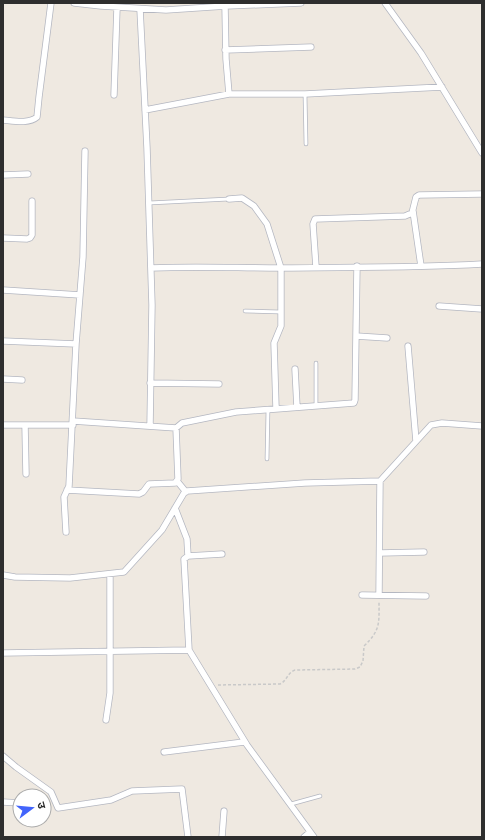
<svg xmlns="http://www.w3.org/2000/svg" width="485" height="840" font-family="'Space Grotesk','Noto Sans Devanagari',sans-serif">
	<rect width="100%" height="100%" fill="#efe9e1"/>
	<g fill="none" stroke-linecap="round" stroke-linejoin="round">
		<g stroke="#b4b7c1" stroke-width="4.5">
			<path id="service" d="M305 94 306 144
				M149 203 229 199
				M245 311 281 312
				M316 363V405
				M267 459 268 409
				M291 804 320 796"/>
		</g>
		<g stroke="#b4b7c1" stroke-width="7">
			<path id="minor" d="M74 3 101 6 166 10 226 6 301 3
				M385 3 421 53 482 153
				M225 6 226 59 229 94
				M140 9 147 148 152 305 150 426
				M225 50 311 47
				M114 95 117 8
				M145 110 229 94H305L442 87
				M3 120C14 121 29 124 37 117L39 97 51 3
				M3 175 28 174
				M229 199 242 198 254 206 267 224 281 268V326L274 343 276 408
				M413 211 421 266
				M3 238 27 239 30 238 32 235V201
				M316 267 313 224 315 219 405 216 412 213 416 197 419 195 482 194
				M151 268C194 266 238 268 281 268 348 267 415 268 482 264
				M3 290 80 295
				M439 306 482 309
				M356 336 387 338
				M3 341 76 344
				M408 346 416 441
				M295 369 297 407
				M3 379 22 380
				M150 383 219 384
				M73 421 176 428
				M3 425H73
				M25 425 26 474
				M177 481 186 492
				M67 490 139 494 143 492 149 484 175 483 178 479 176 428 182 423 236 412 354 403 355 400 357 266
				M175 508 187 539 188 556
				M66 532 64 497 69 486 76 344 83 257 85 151
				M380 553 424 552
				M222 554 188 556 184 559 189 650 247 745 314 837
				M3 575 15 577 70 578 124 572 162 530 184 493 187 491 305 483 380 481 431 425 442 423 482 426
				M362 595 426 596
				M379 595 380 481
				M3 653 189 650
				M106 720 110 693V574
				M164 752 244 742
				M3 756 16 767 51 792 58 808 111 800 132 791 182 789 188 837
				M3 802 20 803
				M222 837 224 811
				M304 837 310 832"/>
		</g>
		<path stroke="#c9c9c9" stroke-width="1.5" stroke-dasharray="3 2" stroke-linecap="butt" d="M218 685 280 684C287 681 287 673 295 670L355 669 360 667 363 661 364 646C381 630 379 622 379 601"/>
		<use href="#service" stroke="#fff" stroke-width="3"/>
		<use href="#minor" stroke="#fff" stroke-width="5.5"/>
	</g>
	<rect width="485" height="840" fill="none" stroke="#2e2e2e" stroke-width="8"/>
	<g transform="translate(32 808) rotate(74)"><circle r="19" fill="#ffffff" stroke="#ababab"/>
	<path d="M0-3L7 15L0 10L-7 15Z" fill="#4264fb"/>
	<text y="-6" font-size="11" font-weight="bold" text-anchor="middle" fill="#2e2e2e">उ</text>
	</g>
</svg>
